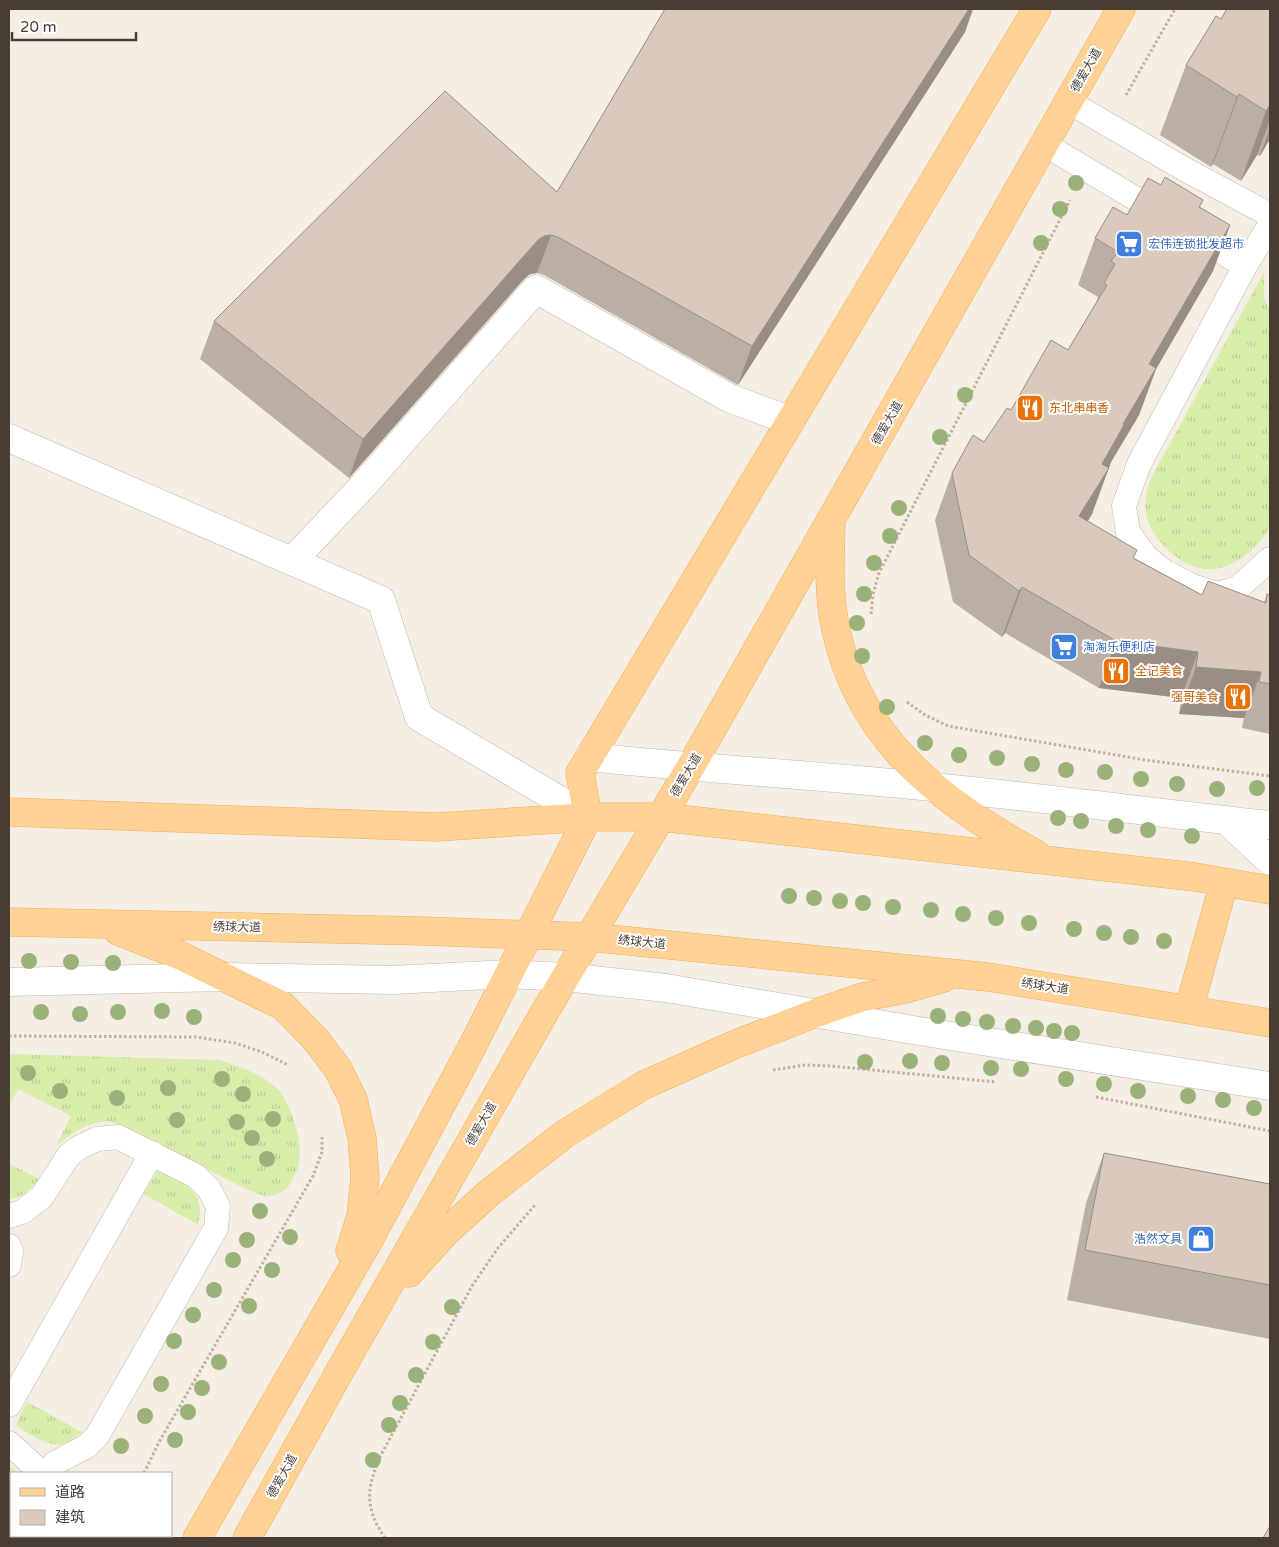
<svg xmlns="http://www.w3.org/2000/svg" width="1279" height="1547" font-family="'Varela Round','Noto Sans SC',sans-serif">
	<defs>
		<pattern id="grass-tufts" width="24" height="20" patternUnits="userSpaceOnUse" patternTransform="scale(1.25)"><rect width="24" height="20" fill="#d8edaa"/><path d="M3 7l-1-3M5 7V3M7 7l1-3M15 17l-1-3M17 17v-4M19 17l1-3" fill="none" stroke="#bbcc93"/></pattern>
	</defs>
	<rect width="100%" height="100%" fill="#f4eee5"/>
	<path fill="url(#grass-tufts)" d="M1264 272V297L1270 313V527C1258 547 1239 566 1214 569 1186 573 1150 540 1146 513 1144 500 1147 488 1152 476Z
		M9 1054 220 1060C240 1067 267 1075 281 1093 293 1109 304 1147 298 1167 297 1171 294 1176 292 1181 287 1190 277 1196 267 1196 261 1196 254 1192 248 1190L110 1121C84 1123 76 1131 56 1146L71 1116 18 1089 9 1107Z
		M9 1164 40 1179C31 1188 22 1199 9 1199Z
		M159 1168C174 1177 199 1188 200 1209 200 1214 199 1220 198 1225L144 1194Z
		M27 1402 82 1432C78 1435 73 1439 68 1442 51 1450 30 1435 16 1425Z
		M9 1466 19 1473H11V1528L9 1527Z"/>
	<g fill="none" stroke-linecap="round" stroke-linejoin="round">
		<g stroke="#c4b7aa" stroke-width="25">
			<path id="service" d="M1069 102 1186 170 1270 215
				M1044 144 1163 215
				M1193 234 1245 266 1139 464 1124 506 1128 532 1145 556 1165 572 1192 586 1217 594 1238 588 1270 559
				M1245 266 1270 225
				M9 1216 22 1212 41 1198 69 1155 80 1147 97 1139 118 1137 196 1176 209 1189 218 1206 216 1228 97 1436 87 1446 55 1463 47 1473
				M9 1246 11 1251 9 1265
				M9 1405 152 1153
				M9 1443 33 1465 38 1473
				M45 1538 46 1536"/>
		</g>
		<g stroke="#c4b7aa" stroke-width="29">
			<path id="minor" d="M292 561 362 487 536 289 729 398 791 421
				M589 757C703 769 818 775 932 787 1045 798 1157 813 1270 825
				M1226 820 1270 861
				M9 982 222 977 393 980 508 974 565 977 666 988 919 1031 1270 1086"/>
		</g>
		<g stroke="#c4b7aa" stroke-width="29">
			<path id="tertiary" d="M9 438 381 600 419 717 588 817"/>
		</g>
		<g stroke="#efad58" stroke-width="29">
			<path id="primary" d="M831 525C830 560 828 596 836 630 860 741 942 803 1036 854
				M9 812 437 827 588 817H661L1195 877 1270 890
				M9 922 423 931 589 937 988 977 1270 1023
				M118 931 179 955 283 1006 316 1040 338 1069 353 1099 362 1138 365 1177 361 1216 350 1251
				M1189 1009 1224 883
				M409 1273 445 1233 489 1193 566 1133 644 1085 736 1044 816 1013 863 997 905 989 944 978
				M197 1538 369 1240 472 1047 588 817 580 773 1037 9
				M247 1538 341 1369 543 1015 690 768 1121 9"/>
		</g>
		<path stroke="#c4ae97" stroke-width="3" stroke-dasharray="2.5 2.5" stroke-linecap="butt" d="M1126 95 1175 9
			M871 614 873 594 879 573 1070 200
			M907 702 925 715 948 726 1145 760 1270 776
			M9 1036 196 1037 235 1043 262 1052 288 1065
			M773 1070 805 1065 831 1066 996 1082
			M1096 1097 1270 1131
			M144 1473 159 1442 313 1176 322 1152V1135
			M113 1538 114 1536
			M385 1538C382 1534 380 1529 377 1525 364 1498 370 1481 381 1455L472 1286 498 1248 535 1205"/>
		<use href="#service" stroke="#fff" stroke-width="24"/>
		<use href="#minor" stroke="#fff" stroke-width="28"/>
		<use href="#tertiary" stroke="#fff" stroke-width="28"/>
		<use href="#primary" stroke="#ffd194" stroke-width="28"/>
	</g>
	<g fill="#9bb17a">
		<circle cx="1076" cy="183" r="8"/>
		<circle cx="1060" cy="209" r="8"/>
		<circle cx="1041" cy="243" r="8"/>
		<circle cx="965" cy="395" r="8"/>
		<circle cx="940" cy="437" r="8"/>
		<circle cx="899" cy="508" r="8"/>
		<circle cx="890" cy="536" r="8"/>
		<circle cx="874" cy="563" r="8"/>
		<circle cx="864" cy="594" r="8"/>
		<circle cx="857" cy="623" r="8"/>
		<circle cx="862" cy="656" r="8"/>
		<circle cx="887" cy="707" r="8"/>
		<circle cx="925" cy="743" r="8"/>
		<circle cx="959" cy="755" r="8"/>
		<circle cx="997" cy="758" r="8"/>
		<circle cx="1032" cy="764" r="8"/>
		<circle cx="1066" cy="770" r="8"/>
		<circle cx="1105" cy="772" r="8"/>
		<circle cx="1141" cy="779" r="8"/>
		<circle cx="1177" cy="784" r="8"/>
		<circle cx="1257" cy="788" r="8"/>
		<circle cx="1217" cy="789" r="8"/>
		<circle cx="1058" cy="818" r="8"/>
		<circle cx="1081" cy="821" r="8"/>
		<circle cx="1116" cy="826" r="8"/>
		<circle cx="1148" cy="830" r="8"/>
		<circle cx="1192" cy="836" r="8"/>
		<circle cx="789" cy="896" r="8"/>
		<circle cx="814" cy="898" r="8"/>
		<circle cx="840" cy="901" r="8"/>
		<circle cx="863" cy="903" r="8"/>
		<circle cx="893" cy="907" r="8"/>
		<circle cx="931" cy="910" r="8"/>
		<circle cx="963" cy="914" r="8"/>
		<circle cx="996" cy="918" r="8"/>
		<circle cx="1029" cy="923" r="8"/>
		<circle cx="1074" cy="929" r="8"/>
		<circle cx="1104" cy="933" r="8"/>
		<circle cx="1131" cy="937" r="8"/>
		<circle cx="1164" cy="941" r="8"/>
		<circle cx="29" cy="961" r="8"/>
		<circle cx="71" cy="962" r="8"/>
		<circle cx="113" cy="963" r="8"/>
		<circle cx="162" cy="1011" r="8"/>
		<circle cx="41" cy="1012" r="8"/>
		<circle cx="118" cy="1012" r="8"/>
		<circle cx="80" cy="1014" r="8"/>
		<circle cx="938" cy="1016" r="8"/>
		<circle cx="194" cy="1017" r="8"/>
		<circle cx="963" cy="1019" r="8"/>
		<circle cx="987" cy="1022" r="8"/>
		<circle cx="1013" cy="1026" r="8"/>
		<circle cx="1036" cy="1028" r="8"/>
		<circle cx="1054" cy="1031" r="8"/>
		<circle cx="1072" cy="1033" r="8"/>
		<circle cx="910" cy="1061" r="8"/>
		<circle cx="865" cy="1062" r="8"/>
		<circle cx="942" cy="1063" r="8"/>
		<circle cx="991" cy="1068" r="8"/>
		<circle cx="1021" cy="1069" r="8"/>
		<circle cx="28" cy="1073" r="8"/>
		<circle cx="222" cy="1079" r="8"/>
		<circle cx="1066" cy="1079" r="8"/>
		<circle cx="1104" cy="1084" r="8"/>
		<circle cx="168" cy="1088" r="8"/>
		<circle cx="60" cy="1091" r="8"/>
		<circle cx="1138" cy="1091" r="8"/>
		<circle cx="243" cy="1094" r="8"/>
		<circle cx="1188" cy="1096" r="8"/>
		<circle cx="117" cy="1098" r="8"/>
		<circle cx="1223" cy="1100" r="8"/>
		<circle cx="1254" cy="1108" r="8"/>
		<circle cx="273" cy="1119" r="8"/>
		<circle cx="177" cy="1120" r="8"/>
		<circle cx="237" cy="1122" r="8"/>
		<circle cx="252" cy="1138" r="8"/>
		<circle cx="267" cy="1159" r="8"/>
		<circle cx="260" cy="1211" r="8"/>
		<circle cx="290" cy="1237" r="8"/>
		<circle cx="247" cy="1240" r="8"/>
		<circle cx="233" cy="1260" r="8"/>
		<circle cx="272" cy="1270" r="8"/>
		<circle cx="214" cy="1290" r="8"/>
		<circle cx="249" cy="1306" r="8"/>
		<circle cx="452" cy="1307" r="8"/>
		<circle cx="193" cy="1315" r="8"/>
		<circle cx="174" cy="1341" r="8"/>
		<circle cx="433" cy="1342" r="8"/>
		<circle cx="219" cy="1362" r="8"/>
		<circle cx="416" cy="1375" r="8"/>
		<circle cx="161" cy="1384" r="8"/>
		<circle cx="202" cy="1388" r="8"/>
		<circle cx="400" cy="1403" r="8"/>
		<circle cx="188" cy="1412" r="8"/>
		<circle cx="145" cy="1416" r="8"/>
		<circle cx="389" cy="1425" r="8"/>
		<circle cx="175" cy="1440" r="8"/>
		<circle cx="121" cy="1446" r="8"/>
		<circle cx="373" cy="1460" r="8"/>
	</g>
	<path fill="#bbaea2" d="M665 9H973L965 32 738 385 544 275 537 273 530 274 524 279 349 478 200 359 214 321 557 192Z
		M1270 9V143L1268 142 1260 156 1257 155 1241 181 1213 164 1211 167 1160 135 1186 65 1221 19Z
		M1161 185 1203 200 1200 207 1230 225 1213 271 1156 369 1139 415 1111 462 1092 514 1088 521 1134 558 1202 595 1264 603 1267 594 1270 595V734L1242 728 1244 718 1179 714 1181 698 1099 688 1005 633 1002 637 953 602 935 520 952 473 984 442 1011 410 1068 350 1096 303 1098 297 1078 285 1095 238 1127 215Z
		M1104 1153 1270 1184V1339L1067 1300 1086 1203Z"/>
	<path fill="#998d84" d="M969 9H973L965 32 738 385 752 346Z
		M1239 94 1213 164 1211 167 1237 97Z
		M1270 105V120L1257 155 1241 181 1266 111Z
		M1270 128V136L1268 142 1260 156Z
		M1230 225 1213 271 1156 369 1139 415 1111 462 1092 514 1062 562 1079 516 1102 464 1123 424 1149 364Z
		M551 235 537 273 530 274 524 279 349 478 363 439 538 240 544 236Z
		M1022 587 1005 633 1002 637 1019 591Z
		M1116 641 1198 652 1181 698 1099 688Z
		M1196 667 1261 672 1244 718 1179 714Z"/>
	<path fill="#dacabc" stroke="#998d84" d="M665 9H969L752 346 558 237 551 235 544 236 538 240 363 439 214 321 445 91 557 192Z
		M1227 9H1270V105L1266 111 1239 94 1237 97 1186 65 1216 16 1221 19Z
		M1165 177 1203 200 1199 207 1230 225 1149 364 1156 368 1123 424 1124 425 1102 464 1109 468 1079 516 1137 550 1133 558 1202 595 1208 581 1266 603 1267 594 1270 595V684L1259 682 1261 672 1196 667 1198 652 1116 641 1022 587 1019 591 969 555 952 473 973 435 984 442 1007 408 1011 410 1051 340 1068 350 1107 285 1104 283 1115 264 1111 261 1118 252 1095 238 1113 207 1127 215 1148 178 1161 185Z
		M1104 1153 1270 1184V1285L1085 1250Z
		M1270 1526V1538H1263Z"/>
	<defs>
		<g id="supermarket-square" transform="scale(1.4375)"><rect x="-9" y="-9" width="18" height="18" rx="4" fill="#3f7fe0" stroke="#fff"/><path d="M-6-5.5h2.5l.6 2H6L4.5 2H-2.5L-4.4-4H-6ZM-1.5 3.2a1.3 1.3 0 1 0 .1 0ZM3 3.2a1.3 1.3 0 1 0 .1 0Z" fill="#fff"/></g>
		<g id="restaurant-square" transform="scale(1.4375)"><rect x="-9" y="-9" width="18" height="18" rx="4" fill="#e8710a" stroke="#fff"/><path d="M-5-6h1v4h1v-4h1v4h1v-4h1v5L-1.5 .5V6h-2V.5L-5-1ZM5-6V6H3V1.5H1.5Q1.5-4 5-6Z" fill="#fff"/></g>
		<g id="shop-square" transform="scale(1.4375)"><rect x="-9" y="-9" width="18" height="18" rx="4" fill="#3f7fe0" stroke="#fff"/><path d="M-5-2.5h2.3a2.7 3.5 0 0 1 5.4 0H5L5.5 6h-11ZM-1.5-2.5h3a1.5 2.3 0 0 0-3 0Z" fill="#fff"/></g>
	</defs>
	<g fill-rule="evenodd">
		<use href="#supermarket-square" x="1129" y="244"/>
		<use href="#restaurant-square" x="1030" y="408"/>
		<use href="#supermarket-square" x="1064" y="647"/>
		<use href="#restaurant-square" x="1116" y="671"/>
		<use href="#restaurant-square" x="1238" y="697"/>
		<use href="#shop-square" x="1201" y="1239"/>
	</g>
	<g text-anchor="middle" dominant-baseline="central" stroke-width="4" stroke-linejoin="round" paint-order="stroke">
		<g font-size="12" fill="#483d34" stroke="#fff">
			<text transform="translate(1086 70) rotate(-60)">德爱大道</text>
			<text transform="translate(887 423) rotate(-60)">德爱大道</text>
			<text transform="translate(686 775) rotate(-59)">德爱大道</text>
			<text transform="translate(237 927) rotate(1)">绣球大道</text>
			<text transform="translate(642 942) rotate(6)">绣球大道</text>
			<text transform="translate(1045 986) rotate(9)">绣球大道</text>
			<text transform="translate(481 1124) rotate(-60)">德爱大道</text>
			<text transform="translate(282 1476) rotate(-61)">德爱大道</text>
		</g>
		<g font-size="12" fill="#366cbe" stroke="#fff" text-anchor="start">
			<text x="1148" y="244">宏伟连锁批发超市</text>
			<text x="1083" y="647">淘淘乐便利店</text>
			<text x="1182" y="1239" text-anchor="end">浩然文具</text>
		</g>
		<g font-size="12" fill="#c56008" stroke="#fff" text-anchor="start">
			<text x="1049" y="408">东北串串香</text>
			<text x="1135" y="671">全记美食</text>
			<text x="1219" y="697" text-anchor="end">强哥美食</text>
		</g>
	</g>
	<rect width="1279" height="1547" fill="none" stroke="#483d34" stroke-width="20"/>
	<rect x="10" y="1472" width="162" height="65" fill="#ffffff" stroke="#b6b1ae"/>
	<rect x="20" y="1488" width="25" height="8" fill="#ffd194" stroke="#b6b1ae"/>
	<text x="55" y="1497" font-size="15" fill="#483d34">道路</text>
	<rect x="20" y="1510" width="25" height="15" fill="#dacabc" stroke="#b6b1ae"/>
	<text x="55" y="1522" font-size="15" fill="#483d34">建筑</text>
	<path d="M12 32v8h124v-8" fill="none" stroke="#483d34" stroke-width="2.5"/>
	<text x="20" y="32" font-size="15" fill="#483d34" stroke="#ffffff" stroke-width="4" paint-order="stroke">20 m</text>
</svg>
